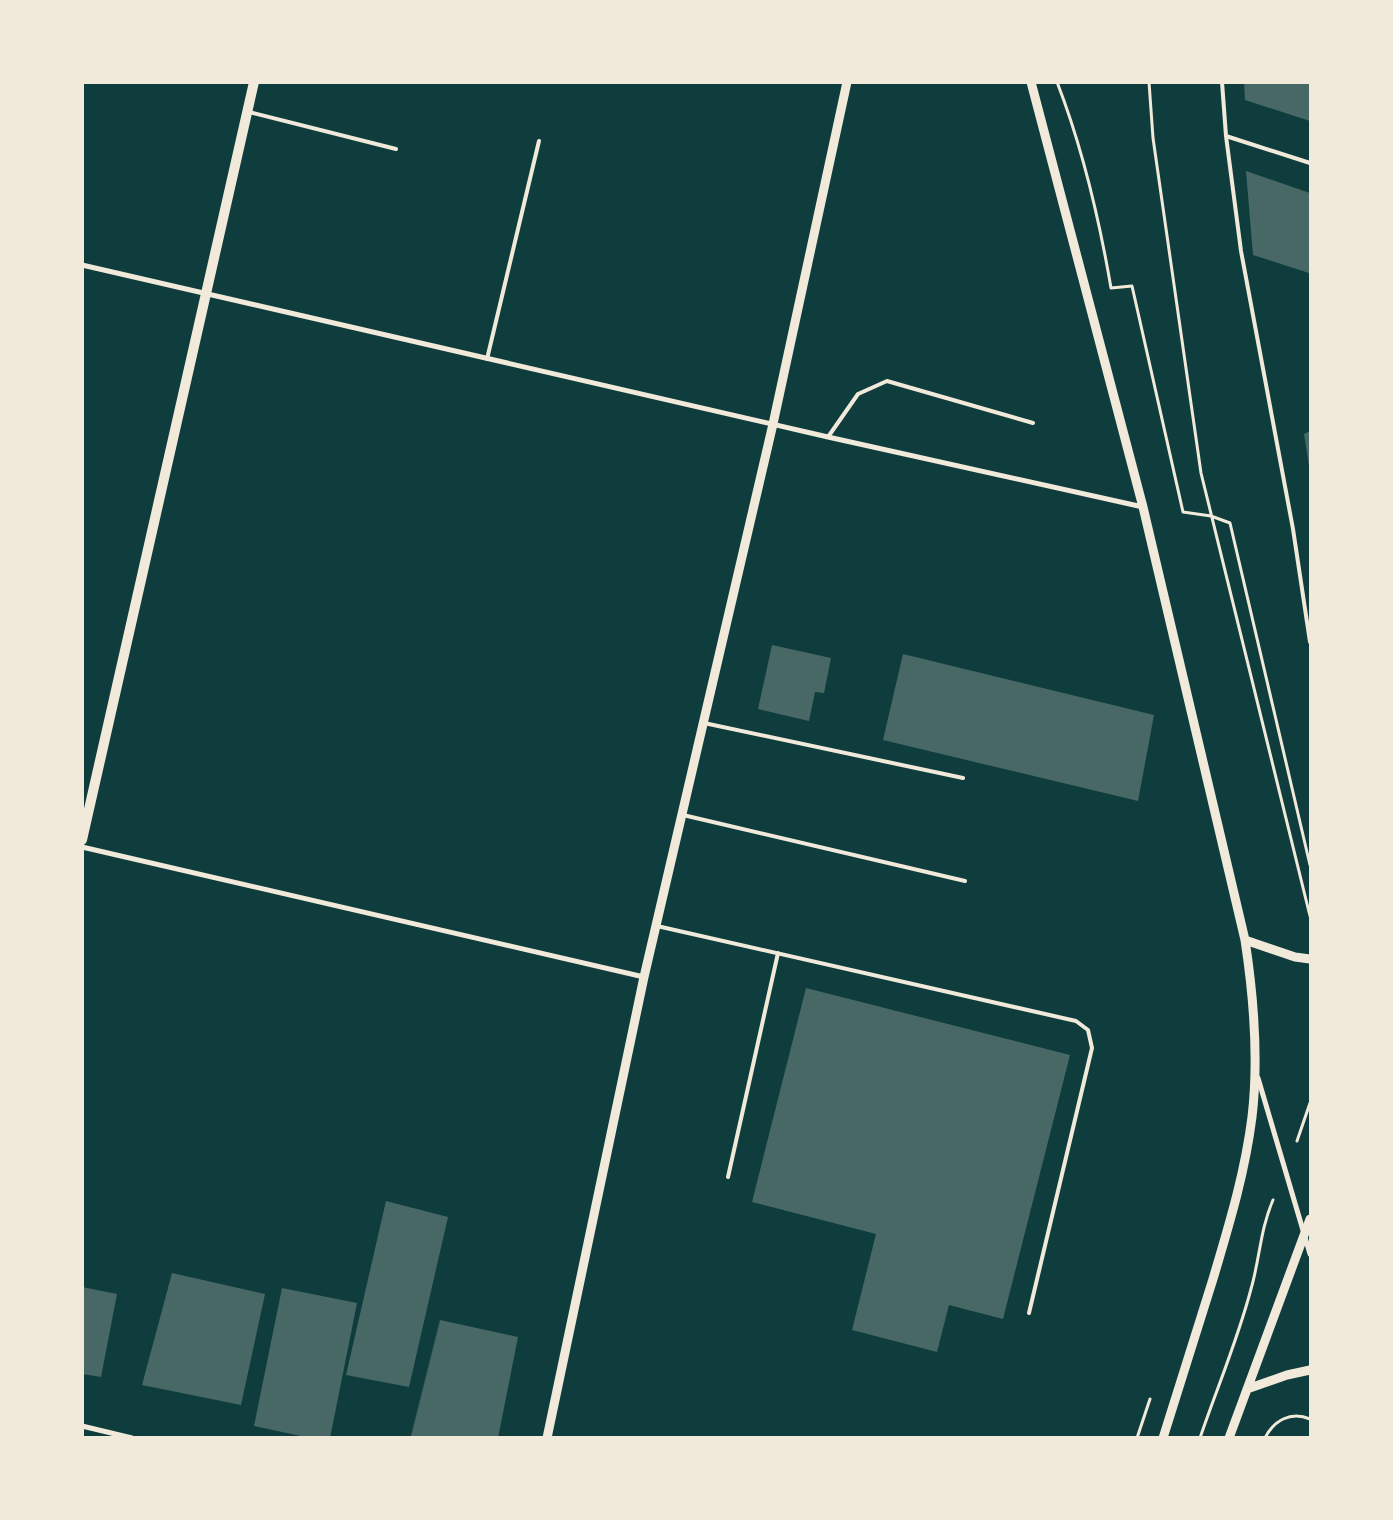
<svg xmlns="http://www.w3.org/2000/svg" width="1393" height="1520" font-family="'IBM Plex Sans',sans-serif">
	<rect width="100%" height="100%" fill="#0f3d3e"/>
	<path fill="#486865" d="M1244 82H1310V121L1245 100Z
		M1246 171 1310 193V276L1309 273 1253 255Z
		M1310 431V466H1309L1304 434Z
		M772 645 831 658 824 693 815 692 809 721 758 709Z
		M903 654 1154 715 1138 801 883 740Z
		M806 988 1070 1055 1003 1319 949 1305 937 1352 852 1330 876 1234 752 1202Z
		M386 1201 448 1217 409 1387 346 1375Z
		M172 1273 265 1294 241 1405 142 1385Z
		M82 1287 117 1294 101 1377 82 1374Z
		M282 1288 357 1303 330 1438H310L254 1426Z
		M440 1320 518 1337 498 1438H417L411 1436Z"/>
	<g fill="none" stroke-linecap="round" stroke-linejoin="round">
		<path stroke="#f1e9da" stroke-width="3" d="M1057 82C1083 149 1099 218 1111 288L1132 286 1183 512 1211 516 1230 523 1310 865
			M1149 82 1153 138 1201 473 1310 916
			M1297 1141 1310 1103
			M1137 1438 1150 1399
			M1200 1438C1217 1388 1238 1339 1251 1289 1260 1258 1260 1230 1273 1200
			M1265 1438C1274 1420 1291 1411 1310 1419"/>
		<path stroke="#f1e9da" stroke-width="4" d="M1222 82 1226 136 1241 251 1293 529 1310 642
			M249 112 396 149
			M1226 136 1310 163
			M487 359 539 141
			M828 437 858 394 887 381 1033 423
			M704 723 963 778
			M683 815 965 881
			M657 926 1076 1021 1088 1030 1092 1048 1029 1313
			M728 1177 778 953"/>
		<path stroke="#f1e9da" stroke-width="5" d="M82 265 828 437 1143 507
			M82 847 644 977
			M1258 1078 1310 1254
			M82 1426 132 1438"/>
		<path stroke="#f1e9da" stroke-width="9" d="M1031 82 1143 507 1245 940C1254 999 1259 1058 1252 1117 1245 1173 1229 1225 1213 1279 1196 1332 1180 1385 1163 1438
			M1245 940 1295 957 1310 959
			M1247 1389 1287 1375 1310 1370
			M547 1438 644 977 773 424 847 82
			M1229 1438 1310 1219"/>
		<path stroke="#f1e9da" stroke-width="10" d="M82 840 254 82"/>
	</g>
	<rect width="1393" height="1520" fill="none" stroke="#f1e9da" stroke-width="168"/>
</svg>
